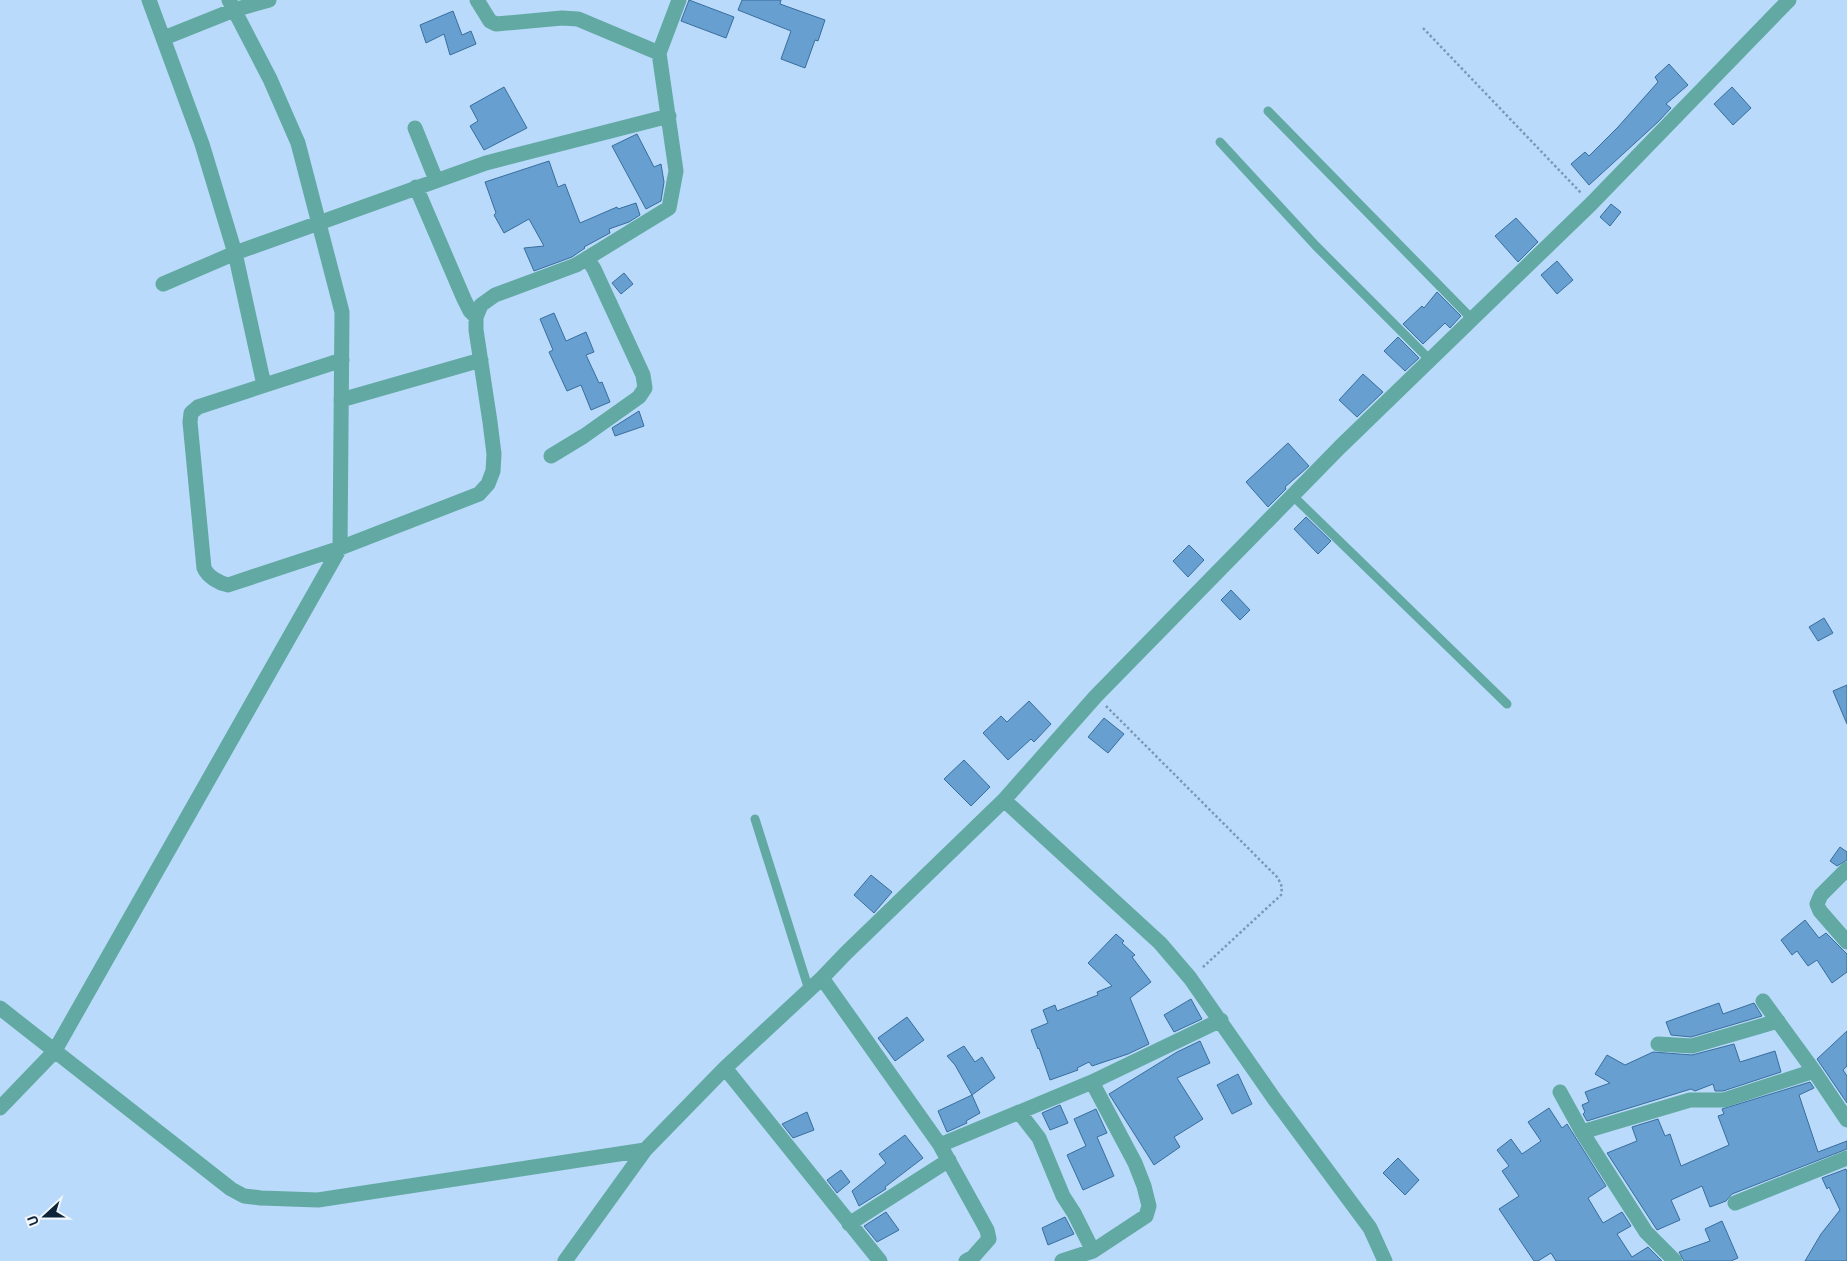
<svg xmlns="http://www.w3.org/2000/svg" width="1847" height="1261" font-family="Ubuntu,sans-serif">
	<rect width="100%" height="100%" fill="#b9dafa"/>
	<path fill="#689fd1" stroke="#386e9d" d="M689 0 734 17 726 38 681 21Z
		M742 0H781L780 4 825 20 818 41 815 40 805 68 781 59 791 31 738 10Z
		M453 11 462 35 471 31 476 44 450 55 444 34 426 43 420 25Z
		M1669 64 1688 85 1666 104 1671 108 1658 122 1589 185 1571 164 1585 152 1589 156 1618 127 1658 82 1655 77Z
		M504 87 527 128 484 150 470 126 478 121 470 106Z
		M1732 87 1751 108 1733 125 1714 104Z
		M637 134 654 167 661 164 664 182 661 201 646 209 612 146Z
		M549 161 558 187 565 184 580 223 617 207 618 209 636 203 640 215 629 222 609 229 610 233 584 247 585 248 572 257 534 271 524 248 544 246 529 219 504 233 494 215 496 213 485 182Z
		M1611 204 1621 212 1610 226 1600 217Z
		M1516 218 1538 242 1518 262 1495 236Z
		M1557 261 1573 280 1557 294 1541 275Z
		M624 273 633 284 621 294 612 283Z
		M1437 292 1461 316 1450 328 1445 323 1423 344 1403 324 1422 306 1424 308Z
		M554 313 566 341 586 332 594 352 586 355 599 383 602 382 610 402 591 410 581 385 567 391 549 352 553 350 540 319Z
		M1398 337 1419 358 1405 371 1384 351Z
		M1363 374 1383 392 1357 417 1339 400Z
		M639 411 644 426 615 436 612 428Z
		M1288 443 1309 466 1285 487 1286 489 1268 507 1246 482Z
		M1306 517 1331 541 1318 554 1294 529Z
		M1189 545 1204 560 1188 577 1173 561Z
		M1231 590 1250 610 1240 620 1221 600Z
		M1824 618 1833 633 1818 641 1809 627Z
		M1847 685V724L1833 691Z
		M1029 701 1051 724 1034 742 1031 739 1008 760 983 733 1001 716 1007 722Z
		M1104 718 1124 734 1108 753 1088 737Z
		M964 760 990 787 971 806 944 779Z
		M1840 847 1847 852V860L1837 866 1830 861Z
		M871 875 892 892 874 913 854 895Z
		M1805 920 1819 938 1826 933 1847 954V972L1832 983 1817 960 1808 966 1797 951 1792 955 1781 940Z
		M1116 934 1124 941 1122 943 1135 955 1132 957 1151 982 1130 998 1149 1044 1128 1054 1092 1066 1089 1062 1077 1068 1078 1070 1050 1080 1039 1048 1038 1049 1031 1030 1048 1023 1043 1010 1055 1005 1057 1011 1098 995 1097 992 1112 986 1088 963Z
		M1191 999 1202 1019 1174 1032 1164 1015Z
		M1719 1003 1723 1014 1754 1003 1762 1016 1691 1037 1671 1035 1666 1022Z
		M907 1017 924 1040 895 1061 878 1038Z
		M1847 1031V1066L1843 1070 1847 1076V1103L1817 1059Z
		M1200 1041 1210 1063 1177 1078 1203 1119 1174 1137 1180 1147 1154 1165 1109 1094 1177 1052Z
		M1734 1044 1740 1062 1775 1051 1781 1072 1723 1091H1715L1713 1084 1695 1091 1691 1089 1587 1121 1583 1114 1585 1112 1582 1105 1589 1102 1585 1092 1610 1083 1595 1074 1607 1055 1625 1065 1653 1052 1692 1055Z
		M964 1046 975 1062 982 1057 995 1078 972 1095 955 1065 947 1056Z
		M1238 1074 1252 1104 1232 1114 1217 1085Z
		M1810 1082 1814 1088 1799 1095 1818 1152 1847 1141V1149L1732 1194 1726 1201 1710 1207 1702 1186 1671 1200 1680 1220 1657 1230 1607 1153 1637 1141 1632 1127 1658 1119 1665 1136 1670 1134 1681 1166 1729 1145 1718 1116 1724 1114 1722 1109Z
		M972 1095 980 1113 966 1121 967 1123 947 1132 938 1111Z
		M1060 1105 1068 1123 1050 1130 1042 1113Z
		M1549 1108 1562 1128 1567 1124 1606 1186 1588 1198 1603 1223 1622 1212 1631 1226 1617 1234 1632 1257 1648 1247 1662 1261H1556L1551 1253 1538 1261H1534L1499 1209 1519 1196 1502 1171 1509 1166 1497 1150 1511 1139 1522 1154 1541 1141 1528 1122Z
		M1096 1109 1107 1133 1097 1137 1114 1176 1083 1190 1067 1155 1086 1146 1074 1119Z
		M807 1112 814 1130 793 1138 782 1124Z
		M905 1135 923 1158 885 1187 886 1189 859 1206 852 1191 886 1163 879 1154Z
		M1398 1158 1419 1180 1405 1195 1383 1173Z
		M1846 1169 1847 1172V1261H1805L1821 1234 1840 1210 1829 1187 1827 1189 1822 1178Z
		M841 1170 850 1182 837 1193 827 1180Z
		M886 1212 899 1230 877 1242 864 1226Z
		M1065 1217 1074 1234 1048 1245 1042 1228Z
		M1722 1221 1738 1258 1731 1261H1684L1679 1252 1710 1241 1705 1229Z"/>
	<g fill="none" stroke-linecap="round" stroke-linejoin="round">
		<path stroke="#7b98b4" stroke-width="2.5" stroke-dasharray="2.5 2.5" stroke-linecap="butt" d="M1423 28 1582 194
			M1106 706 1278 878 1282 887 1281 895 1202 968"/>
		<path stroke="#61a9a2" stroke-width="9" d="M1268 111 1472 319
			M1220 142 1316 246 1430 360
			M1293 496 1507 704
			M755 819 809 990"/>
		<path stroke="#61a9a2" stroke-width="15" d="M149 0 202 144 235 253 264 385
			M477 0 490 21 496 24 562 18 578 19 659 53
			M164 38 234 10 269 0
			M415 128 436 180
			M416 187 464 299 470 311 476 317
			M163 284 235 253 486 163 669 116
			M342 360 198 407 191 413 190 422 204 568C208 577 219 583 228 585L340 548 479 494 488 484 493 471 494 454 490 422 476 330V317L481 305 495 295 576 265 669 208 676 171 659 53 679 0
			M341 400 481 360
			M551 456 584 436 639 397 645 388 643 375 594 269 587 258
			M1004 800 1160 943 1190 978 1275 1100 1370 1228 1385 1261
			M1847 869 1821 895 1817 904 1820 911 1847 942
			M822 978 940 1145 987 1230 989 1239 973 1257 966 1261
			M1763 1001 1814 1071 1847 1120
			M0 1008 231 1189 244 1196 261 1198 318 1200 645 1150
			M1658 1044 1692 1046 1778 1021
			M725 1068 880 1261
			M1560 1092 1582 1132 1646 1232 1675 1261
			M0 1108 54 1052 340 548 342 312 298 143 270 79 229 0
			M1019 1112 1039 1138 1063 1196 1074 1213 1093 1251
			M1582 1132 1690 1100H1724L1814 1071
			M940 1145 1092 1082 1221 1020
			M1735 1203 1847 1158
			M849 1224 949 1160
			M565 1261 645 1150 725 1068 822 978 846 953 1004 800 1096 696 1340 447 1591 204 1789 0
			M1062 1261 1093 1251 1146 1216 1149 1206 1144 1186 1135 1163 1092 1082"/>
	</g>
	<g transform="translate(45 1216) rotate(249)" stroke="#f2f7fd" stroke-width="4" paint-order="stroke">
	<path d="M0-4L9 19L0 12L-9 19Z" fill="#0e2438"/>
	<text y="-8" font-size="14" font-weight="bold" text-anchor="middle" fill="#0e2438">U</text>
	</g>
</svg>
